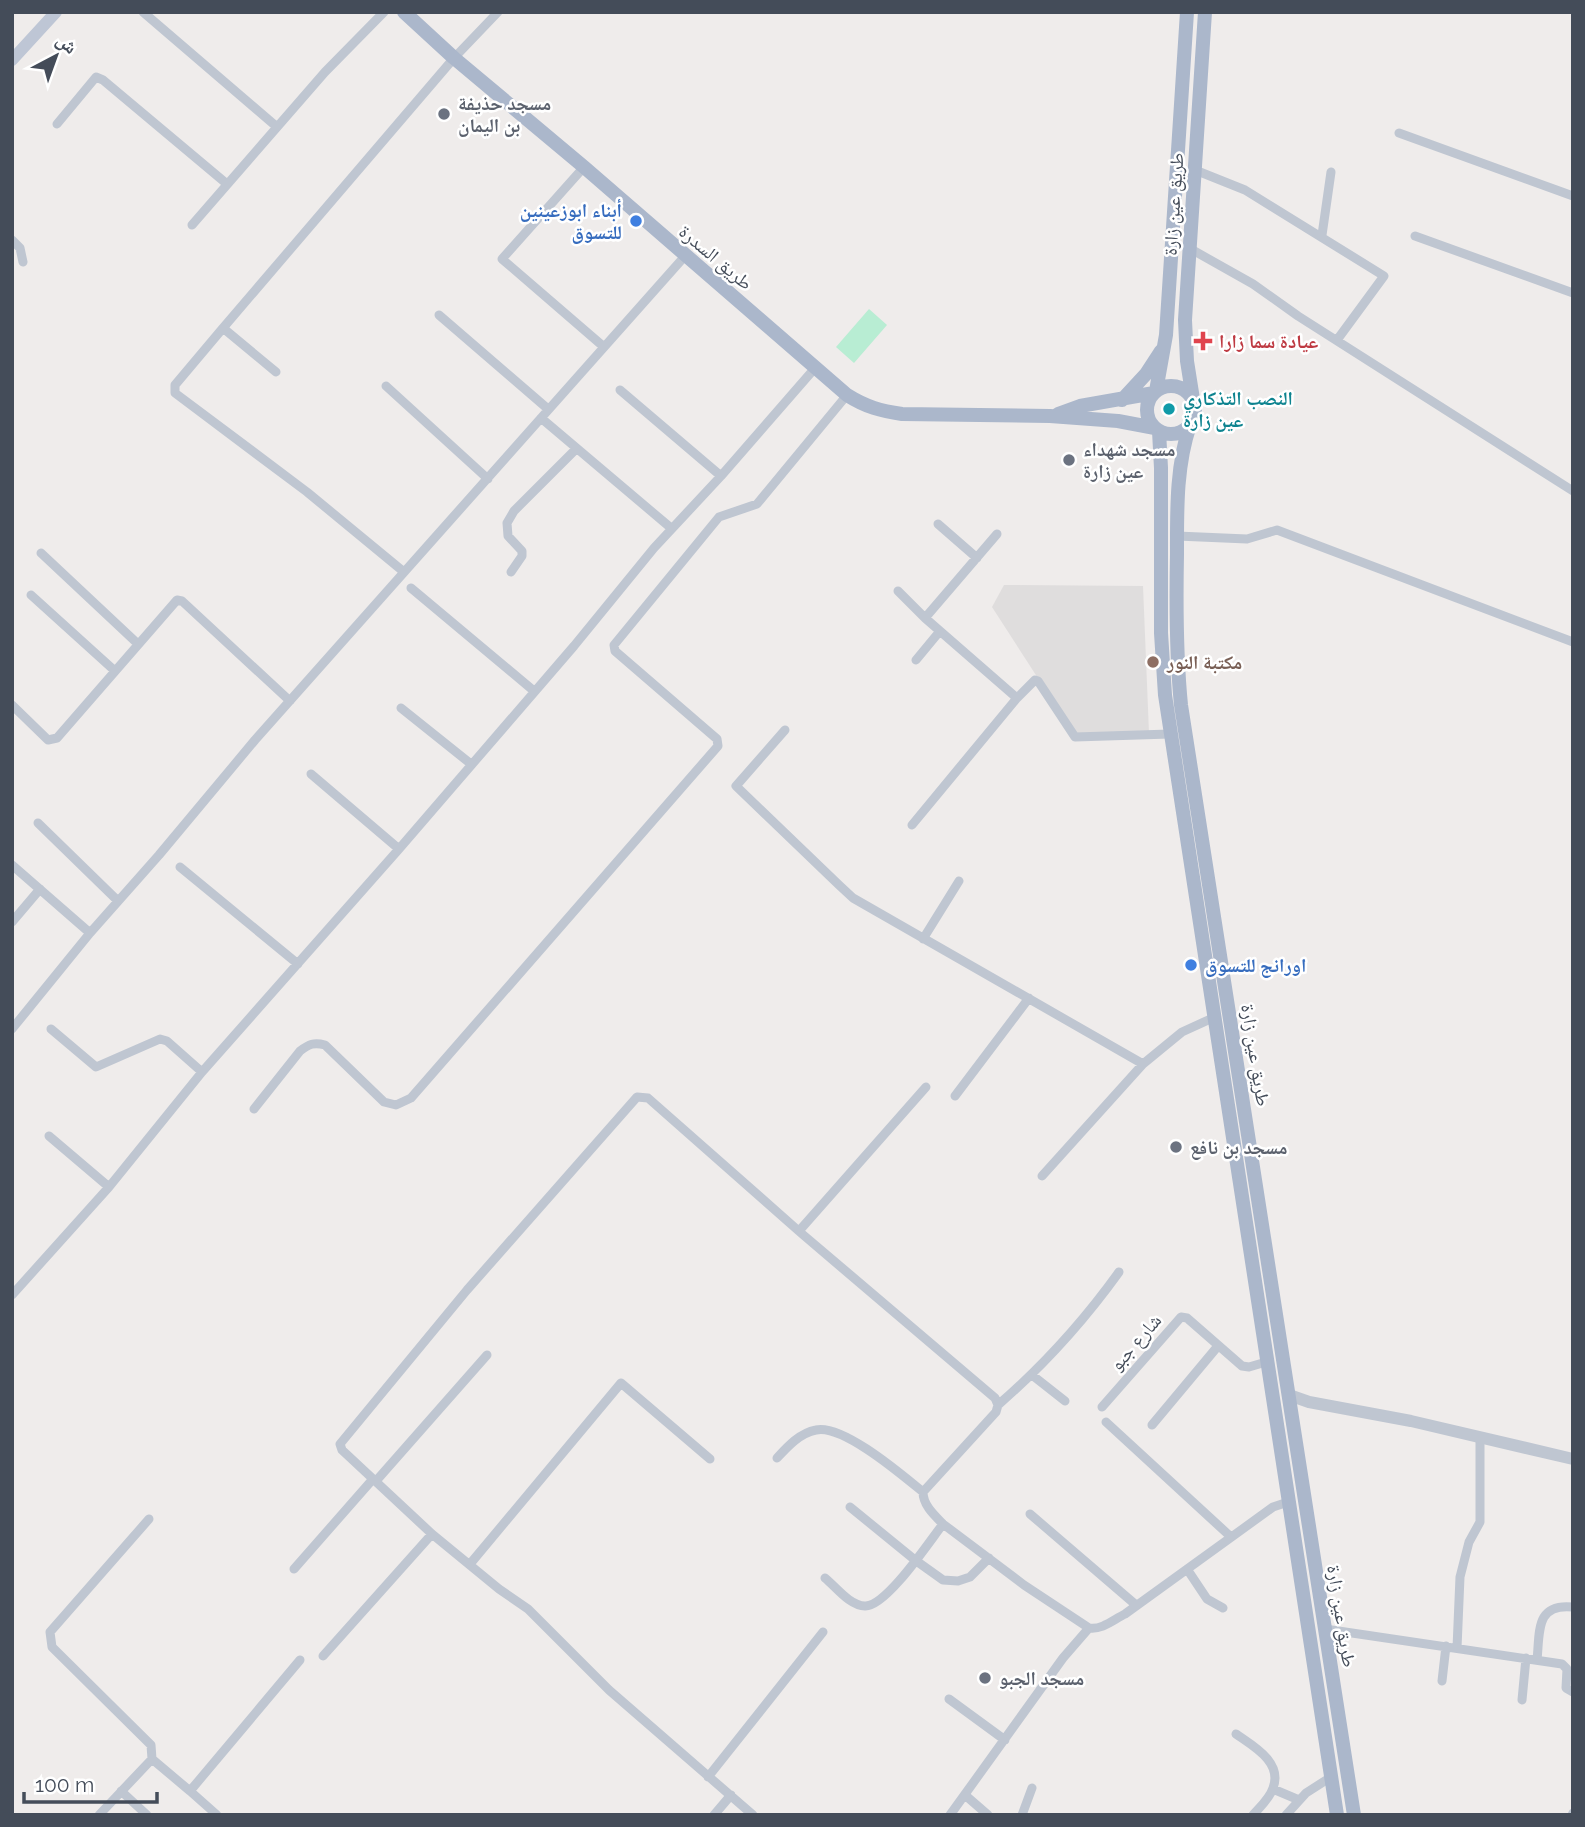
<svg xmlns="http://www.w3.org/2000/svg" width="1585" height="1827" font-family="Raleway,'Noto Naskh Arabic',sans-serif">
	<rect width="100%" height="100%" fill="#efeceb"/>
	<path fill="#dfdddd" d="M1004 585 1143 586 1149 733 1074 734 992 607Z"/>
	<path fill="#b8edd3" d="M869 309 887 325 854 363 836 347Z"/>
	<g fill="none" stroke-linecap="round" stroke-linejoin="round">
		<path stroke="#bfc6d1" stroke-width="9" d="M143 12 277 127
			M57 124 96 77 103 80 227 184
			M1399 133 1573 196
			M584 167 502 259 604 347
			M1195 170 1245 190 1384 276 1337 340
			M192 225 325 72 384 12
			M1322 235 1331 172
			M1415 236 1573 293
			M12 240 20 248 23 262
			M1189 248 1253 284 1298 316 1573 491
			M439 315 548 409
			M223 328 175 385V393L307 492 404 572
			M276 372 223 328 454 58 498 12
			M386 386 488 479
			M620 390 721 476
			M541 418 671 528
			M938 524 977 558
			M1177 536 1247 539 1277 530 1573 642
			M41 553 138 644
			M511 572 522 556V551L508 536 507 523 514 511 576 449
			M411 588 534 691
			M898 591 925 618 1017 698
			M31 595 115 671
			M925 618 997 534
			M916 660 940 631
			M12 705 48 740 57 738 177 600 182 601 290 701
			M401 708 471 764
			M785 730 736 786 839 885 853 898 1143 1064
			M311 774 399 849
			M38 823 118 901
			M912 825 1017 698 1035 680 1038 681 1075 737 1170 734
			M12 865 90 933
			M180 867 298 964
			M12 922 40 889
			M923 939 959 881
			M12 1029 90 933 159 855 255 740 685 256
			M51 1029 96 1067 160 1039 167 1041 202 1072
			M955 1096 1029 998
			M254 1109 300 1051C309 1044 314 1042 325 1045L384 1102 396 1105 411 1098 718 746 717 739 615 651 614 645 719 517 757 504 847 395
			M49 1136 109 1187
			M1042 1176 1143 1064 1182 1032 1215 1017
			M799 1231 926 1087
			M12 1295 109 1187 202 1072 399 849 574 646 654 548 721 476 815 368
			M1032 1375 1065 1401
			M1102 1407 1181 1317 1187 1318 1242 1366 1249 1367 1266 1362
			M1106 1422 1231 1537
			M1152 1425 1218 1346
			M777 1458C788 1446 800 1433 816 1430 843 1424 902 1475 923 1492 923 1505 934 1515 943 1524L1024 1585 1089 1628C1102 1630 1113 1620 1125 1614L1273 1507 1288 1502
			M376 1481 487 1355
			M923 1492 996 1412 998 1405C1044 1365 1083 1322 1119 1272
			M850 1507 915 1560 943 1580 958 1581 970 1577 989 1558
			M1030 1514 1136 1605
			M149 1519 50 1632 52 1647 151 1745 152 1759
			M470 1564 621 1383 710 1459
			M294 1569 373 1479
			M1187 1569 1207 1599 1223 1608
			M825 1578C836 1587 850 1606 865 1606 886 1607 929 1542 943 1524
			M1325 1629 1562 1664 1567 1669 1566 1688 1573 1692
			M1457 1648 1460 1577 1469 1542 1480 1522V1437
			M323 1656 432 1534
			M1537 1660C1540 1632 1535 1603 1573 1607
			M1442 1681 1446 1646
			M949 1699 1005 1740
			M1522 1700 1526 1658
			M1236 1734C1253 1746 1283 1762 1273 1788 1270 1798 1260 1807 1253 1815
			M708 1777 823 1632
			M1273 1789 1299 1800
			M121 1791 147 1815
			M190 1791 217 1815
			M965 1795 988 1815
			M99 1815 152 1759 190 1791 300 1660
			M714 1815 731 1795
			M753 1815 609 1690 528 1609 499 1589 432 1534 342 1450 340 1444 467 1290 637 1097 648 1098 801 1233 995 1398 998 1405
			M950 1815 1063 1658 1089 1628
			M1022 1815 1032 1788
			M1286 1815 1306 1793 1331 1777
			M1572 1815 1573 1813"/>
		<path stroke="#bfc6d1" stroke-width="12" d="M1289 1395 1309 1402 1411 1421 1573 1459"/>
		<path stroke="#bec6d5" stroke-width="12" d="M12 60 56 12"/>
		<path stroke="#abb7cb" stroke-width="14" d="M404 12 454 58 584 167 847 395C866 407 881 411 902 414L1050 416 1118 421 1155 428
			M1147 410a24 24 0 1 1 48 0a24 24 0 1 1-48 0Z
			M1156 391 1166 335 1187 12
			M1193 399 1187 361 1185 320 1205 12
			M1122 400 1146 374 1161 351
			M1058 414 1080 406 1154 393
			M1190 425C1176 466 1177 511 1177 554 1176 605 1176 654 1181 705L1354 1815
			M1159 431 1161 468V633L1165 695 1337 1815"/>
	</g>
	<g fill="#6b7280" stroke="#fff" stroke-width="2.5">
		<circle cx="444" cy="114" r="7"/>
		<circle cx="1069" cy="460" r="7"/>
		<circle cx="1176" cy="1147" r="7"/>
		<circle cx="985" cy="1678" r="7"/>
	</g>
	<g fill="#3f7fe0" stroke="#fff" stroke-width="2.5">
		<circle cx="636" cy="221" r="7"/>
		<circle cx="1191" cy="965" r="7"/>
	</g>
	<path fill="#e0444e" stroke="#fff" stroke-width="2.5" d="M1199.5 330.5h7v7h7v7h-7v7h-7v-7h-7v-7h7z"/>
	<circle fill="#0f9aa8" stroke="#fff" stroke-width="2.5" cx="1169" cy="409" r="7"/>
	<circle fill="#8d6e63" stroke="#fff" stroke-width="2.5" cx="1153" cy="662" r="7"/>
	<g text-anchor="middle" dominant-baseline="central" stroke-width="5" stroke-linejoin="round" paint-order="stroke">
		<g font-size="19" font-weight="bold" fill="#5b616d" stroke="#fff" text-anchor="start">
			<text x="458" y="103">مسجد حذيفة<tspan x="458" dy="22">بن اليمان</tspan></text>
			<text x="1083" y="449">مسجد شهداء<tspan x="1083" dy="22">عين زارة</tspan></text>
			<text x="1190" y="1147">مسجد بن نافع</text>
			<text x="999" y="1678">مسجد الجبو</text>
		</g>
		<g font-size="19" fill="#444c59" stroke="#fff">
			<text transform="translate(1173 204) rotate(-86)">طريق عين زارة</text>
			<text transform="translate(716 257) rotate(40)">طريق السدرة</text>
			<text transform="translate(1256 1055) rotate(81)">طريق عين زارة</text>
			<text transform="translate(1135 1342) rotate(-49)">شارع جبو</text>
			<text transform="translate(1342 1616) rotate(81)">طريق عين زارة</text>
		</g>
		<g font-size="19" font-weight="bold" fill="#366cbe" stroke="#fff" text-anchor="end">
			<text x="622" y="210">أبناء ابوزعينين<tspan x="622" dy="22">للتسوق</tspan></text>
			<text x="1205" y="965" text-anchor="start">اورانج للتسوق</text>
		</g>
		<g font-size="19" font-weight="bold" fill="#be3a42" stroke="#fff" text-anchor="start">
			<text x="1219" y="341">عيادة سما زارا</text>
		</g>
		<g font-size="19" font-weight="bold" fill="#0d838f" stroke="#fff" text-anchor="start">
			<text x="1183" y="398">النصب التذكاري<tspan x="1183" dy="22">عين زارة</tspan></text>
		</g>
		<g font-size="19" font-weight="bold" fill="#785e54" stroke="#fff" text-anchor="start">
			<text x="1167" y="662">مكتبة النور</text>
		</g>
	</g>
	<rect width="1585" height="1827" fill="none" stroke="#444c59" stroke-width="28"/>
	<g transform="translate(56 56) rotate(41)" stroke="#ffffff" stroke-width="5" paint-order="stroke">
	<path d="M0-5L12 26L0 18L-12 26Z" fill="#444c59"/>
	<text y="-10" font-size="19" font-weight="bold" text-anchor="middle" fill="#444c59">ش</text>
	</g>
	<path d="M24 1792v10h133v-10" fill="none" stroke="#444c59" stroke-width="3.5"/>
	<text x="35" y="1792" font-size="21" fill="#444c59" stroke="#ffffff" stroke-width="5" paint-order="stroke">100 m</text>
</svg>
